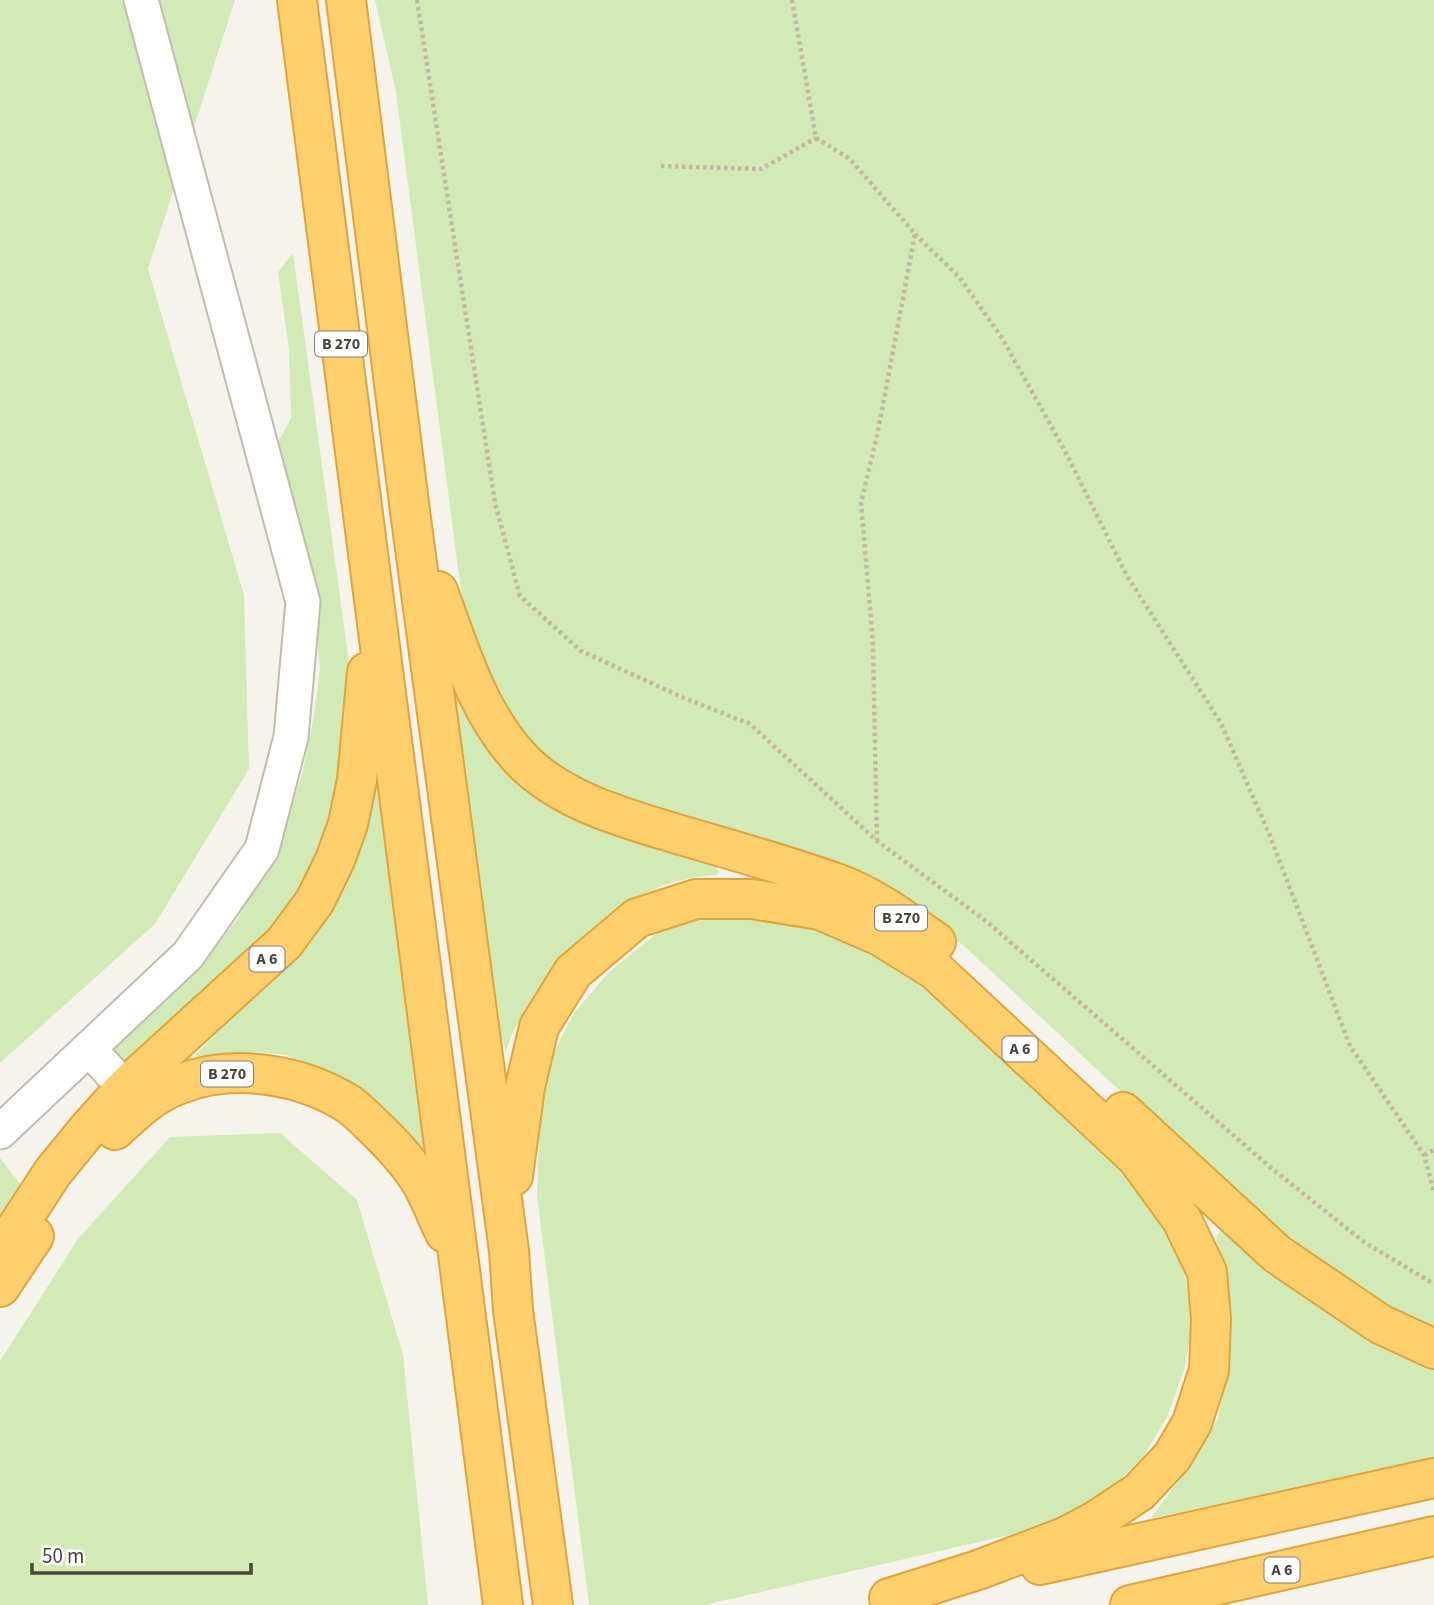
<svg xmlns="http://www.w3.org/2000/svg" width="1434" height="1605" font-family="'Source Sans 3',sans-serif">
	<rect width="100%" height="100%" fill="#f6f3ec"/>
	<path fill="#d2eab5" d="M0 0H235L148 269 244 595 249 769 155 924 0 1063Z
		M375 0H1434V1333L1385 1311 1287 1243 1203 1168 963 945 880 894 603 794 529 745 500 707 479 659 461 591 396 92Z
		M293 253 350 670 336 822 276 932 125 1066 114 1055 112 1047 197 971 238 918 270 862 302 775 314 716 320 669 315 623 277 445 291 418 289 350 278 272Z
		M453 686H457L468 714 715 864 719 872 717 875C644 877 577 931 538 990 533 998 532 1007 527 1014 524 1019 519 1022 516 1026 511 1034 509 1044 506 1051L499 1030Z
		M374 772 377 773 429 1173 338 1079 310 1064 286 1055 257 1052 198 1057 195 1055 276 974Z
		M777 910 911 966 1134 1172 1183 1262 1192 1325 1185 1367 1167 1417 1143 1457 1103 1496 1036 1529 704 1605H589L537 1196 540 1112 553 1054 574 1013 609 972 657 933 706 915Z
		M280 1133 357 1200 403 1355 428 1605H0V1361L78 1239 170 1137Z
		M0 1158 21 1185 0 1215Z
		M1222 1229 1298 1294 1352 1327 1434 1368V1459L1151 1518 1196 1457 1218 1418 1229 1362 1231 1322 1216 1237Z"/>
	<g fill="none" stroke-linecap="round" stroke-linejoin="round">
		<g stroke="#c2bbae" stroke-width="37">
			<path id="minor" d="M89 1049 141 1105
				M0 1132 188 955 262 849 291 737 303 602 141 0"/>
		</g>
		<g stroke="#e0a43c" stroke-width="42">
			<path id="highway" d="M297 0 503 1605
				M346 0 410 511 509 1251 513 1310 553 1605
				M438 591C459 648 477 711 519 757 560 802 628 819 684 836 735 851 786 865 836 883 873 896 904 920 936 942
				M1123 1112 1277 1254 1380 1324 1434 1349
				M115 1130C134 1112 154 1093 180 1084 234 1063 302 1074 350 1105 357 1110 364 1117 370 1123 389 1141 409 1161 422 1184 431 1200 437 1217 445 1233
				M513 1176 525 1087 539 1027 573 972 637 918 696 899H752L820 910 880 936 935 970 1137 1158 1182 1220 1207 1272 1211 1319 1209 1370 1192 1423 1172 1457 1139 1492 1097 1520 1065 1537 978 1570 889 1598
				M0 1253 53 1172 89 1128 125 1088 284 943 315 901 335 860 348 824 357 780 367 672
				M0 1287 34 1236
				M1040 1565 1434 1478
				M1130 1605 1434 1536"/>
		</g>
		<path stroke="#c4b79f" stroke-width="4.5" stroke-dasharray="3.5 3.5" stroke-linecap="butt" d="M417 0 495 503 520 596 581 651 684 698 750 724 877 841 986 921 1270 1167 1364 1242 1434 1284
			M792 0 816 138 850 159 915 234 878 431 861 503 873 644 877 840
			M661 166 761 169 816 138
			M915 234 960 278 1002 338 1064 449 1127 576 1221 723 1270 836 1350 1046 1424 1155 1434 1192
			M1424 1155 1434 1150"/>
		<use href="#minor" stroke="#fff" stroke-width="33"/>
		<use href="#highway" stroke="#ffcf6e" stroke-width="38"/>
	</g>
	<g text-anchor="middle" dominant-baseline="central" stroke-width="5" stroke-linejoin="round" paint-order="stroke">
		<g fill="#fff" stroke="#817c74" stroke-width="2">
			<rect x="315" y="331.5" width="52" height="25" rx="5"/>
			<rect x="875" y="905.5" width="52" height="25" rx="5"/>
			<rect x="249.5" y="946.5" width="35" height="25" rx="5"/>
			<rect x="1002.5" y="1036.5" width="35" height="25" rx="5"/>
			<rect x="201" y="1061.5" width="52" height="25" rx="5"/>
			<rect x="1264.5" y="1557.5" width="35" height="25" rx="5"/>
		</g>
		<g font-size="16" font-weight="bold" fill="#4b4439">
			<text x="341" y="344">B 270</text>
			<text x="901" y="918">B 270</text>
			<text x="267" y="959">A 6</text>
			<text x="1020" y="1049">A 6</text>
			<text x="227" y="1074">B 270</text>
			<text x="1282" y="1570">A 6</text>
		</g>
	</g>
	<path d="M32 1563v10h219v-10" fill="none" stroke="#4b4439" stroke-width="3.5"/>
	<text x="42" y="1563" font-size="21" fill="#4b4439" stroke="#ffffff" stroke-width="5" paint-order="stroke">50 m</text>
</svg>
